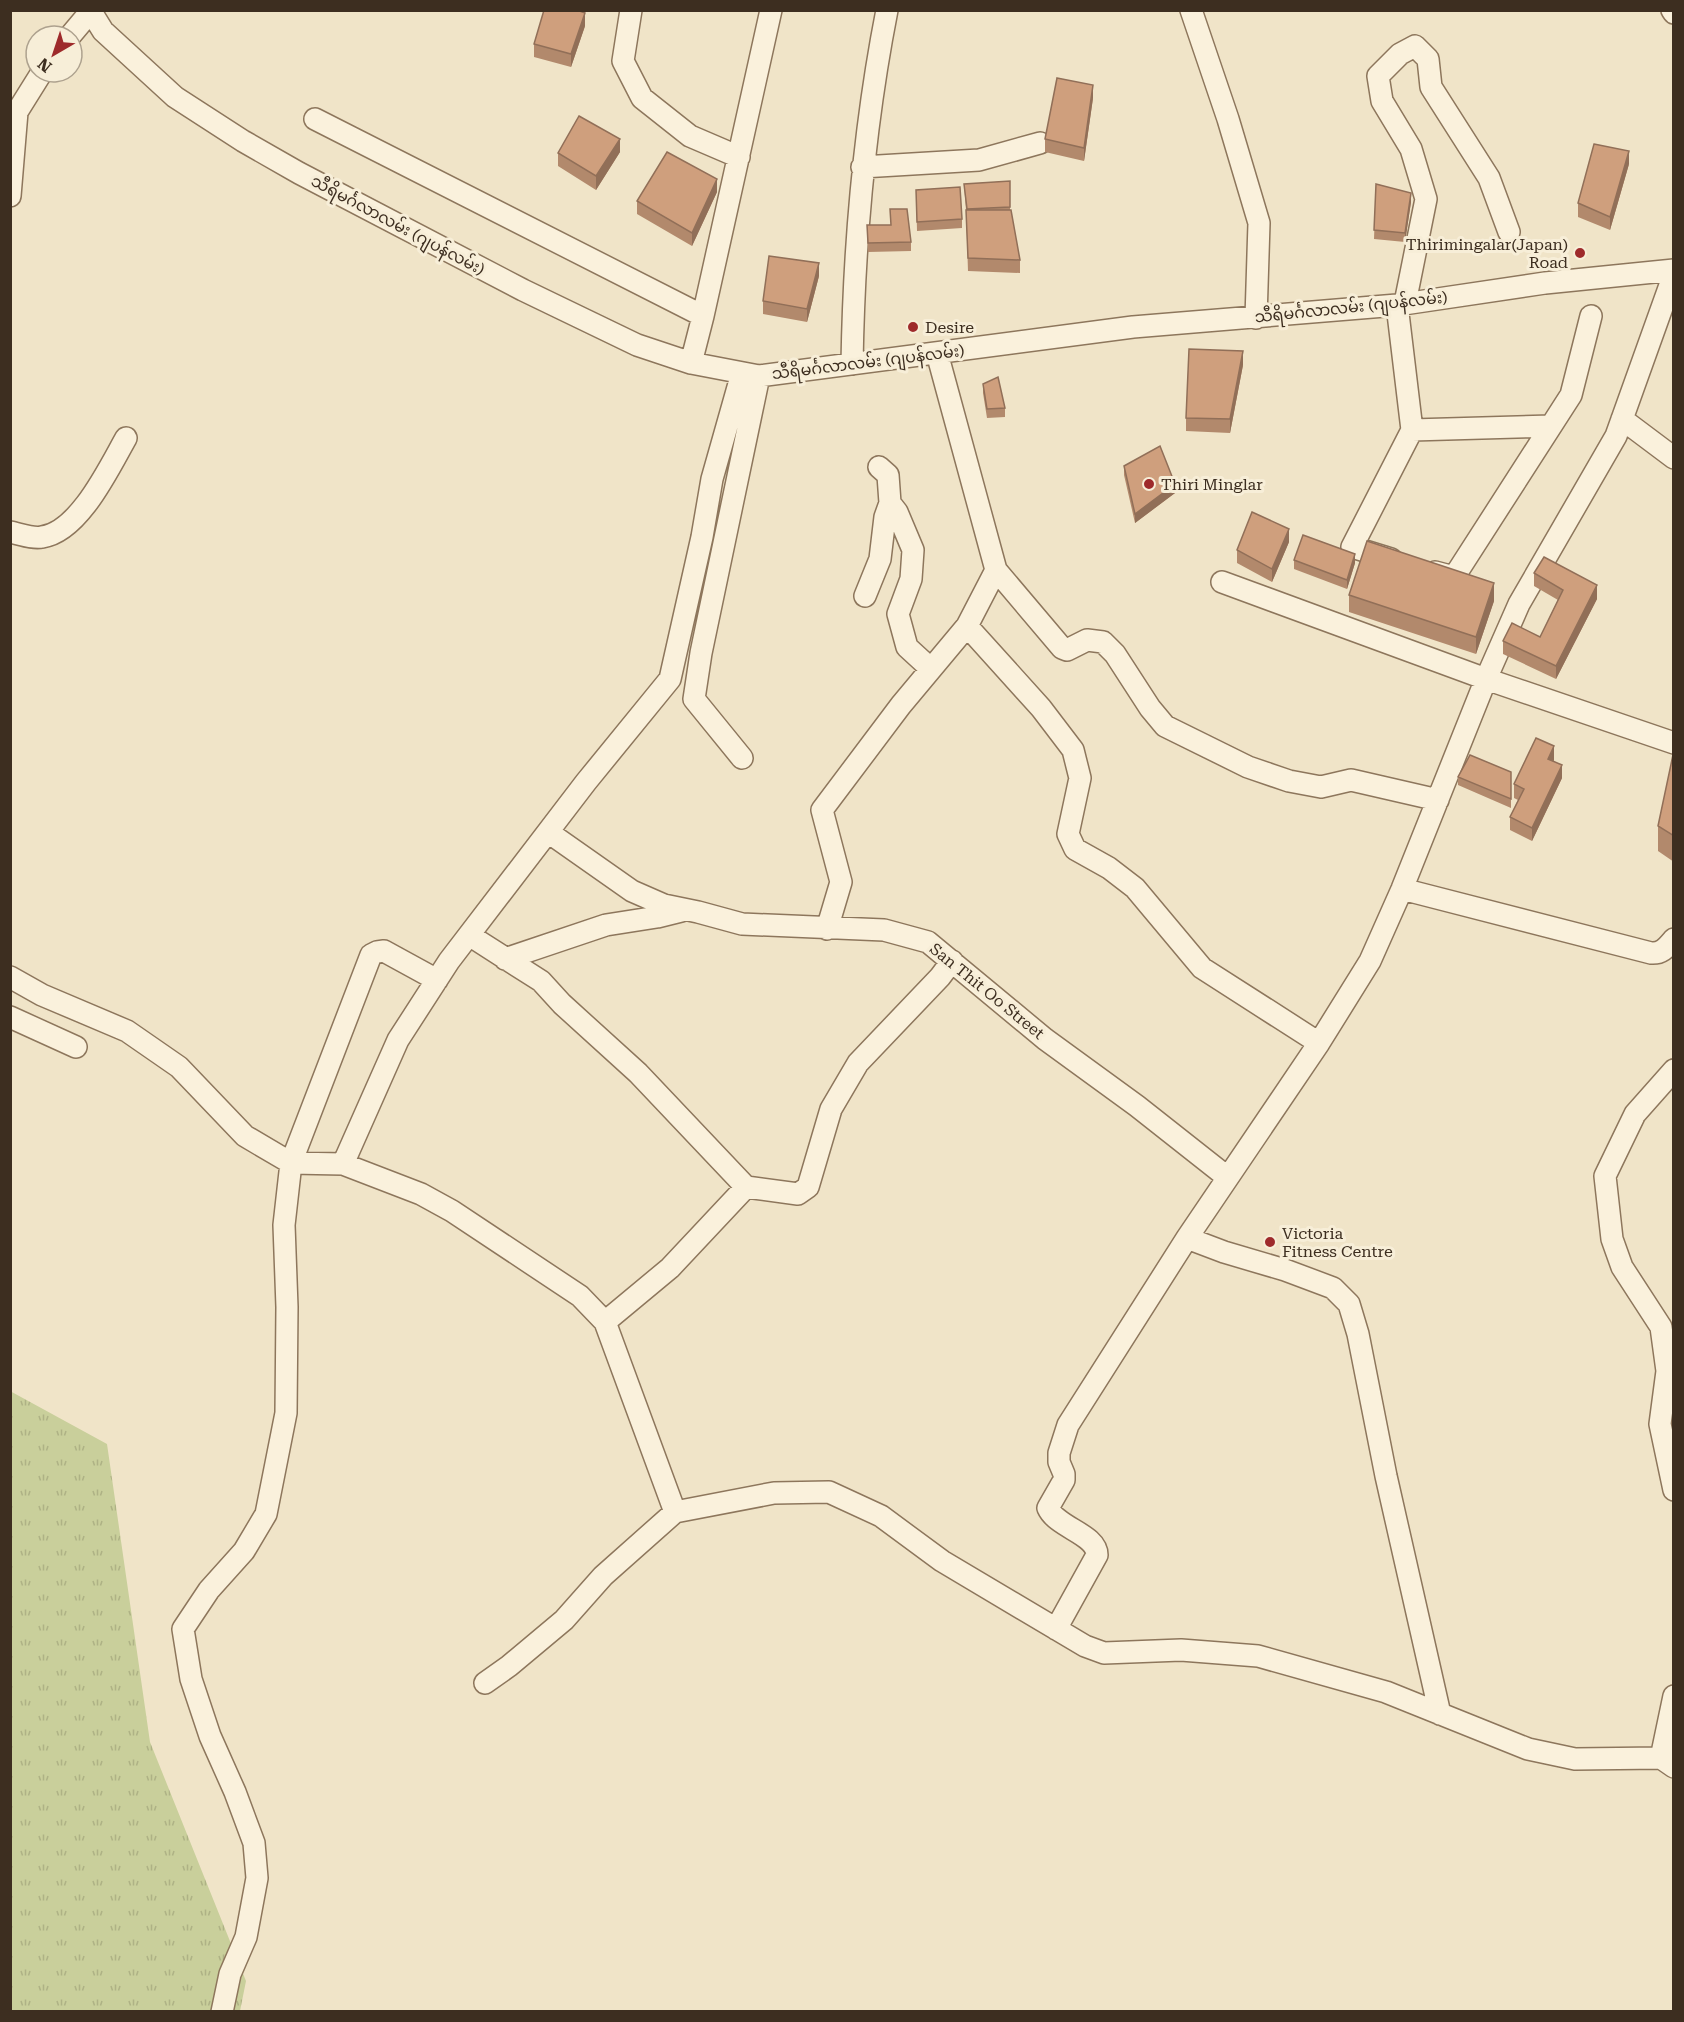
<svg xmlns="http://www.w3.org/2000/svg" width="1684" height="2022" font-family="'Roboto Serif','Noto Sans Myanmar',serif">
	<defs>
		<pattern id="grass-tufts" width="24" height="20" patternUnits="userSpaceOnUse" patternTransform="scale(1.5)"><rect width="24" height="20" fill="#c9cf9b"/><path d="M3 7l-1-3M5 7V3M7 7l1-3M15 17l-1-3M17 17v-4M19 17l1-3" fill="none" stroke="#aeb285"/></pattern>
	</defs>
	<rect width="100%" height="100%" fill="#f0e4c8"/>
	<path fill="url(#grass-tufts)" d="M10 1391 107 1444 150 1742 246 1981 240 2011H11Z"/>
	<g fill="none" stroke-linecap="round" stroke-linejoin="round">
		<g stroke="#8d765c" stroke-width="24">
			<path id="minor" d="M90 10 103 31 175 97 243 141 299 173 523 290 637 345 691 363 759 376 1133 327 1397 305 1545 283 1674 270
				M631 10 623 61 642 98 690 136 739 157
				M1191 10 1228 119 1259 223 1256 318
				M1672 10 1674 13
				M70 36 91 11
				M10 118 17 112 42 72
				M315 119 703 316
				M862 167 979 160 1040 143
				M10 196 17 112
				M1405 303 1426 199 1411 149 1382 101 1378 76 1400 54 1415 46 1428 59 1431 87 1489 178 1509 232
				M937 353 996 570 1062 648 1067 650 1087 640 1103 642 1115 654 1150 708 1165 726 1248 767 1289 781 1321 787 1351 780 1438 800
				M691 363 703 316 771 10
				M852 364C854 245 864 127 887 10
				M1622 419 1674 458
				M1412 430 1551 426
				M879 467 888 475 890 503 897 512 913 550 911 579 898 614 907 647 931 669
				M10 532C20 534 33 539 42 537 79 532 109 468 126 438
				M1391 559 1352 547 1412 430 1397 305
				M996 570 967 626 1041 708 1073 750 1080 778 1068 834 1075 849 1109 868 1135 888 1202 968 1319 1043
				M1435 572 1454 577 1571 395 1591 316
				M1222 582 1486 679 1674 743
				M865 596 880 559 885 517 890 503
				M742 758 694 699 701 653 759 376
				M548 832 632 891 664 905 698 912 742 924 884 930 928 942 1045 1039 1137 1106 1227 1177
				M1402 889 1651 953C1662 954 1667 947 1674 939
				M827 929 841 882 822 810 901 705 967 626
				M469 935 541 981 562 1004 638 1073 746 1187 798 1194 808 1187 831 1109 858 1063 940 977 952 961
				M505 959 606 925 657 917 681 911
				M10 977 42 995 127 1031 179 1067 245 1136 291 1163 371 955 377 952 384 951 437 980
				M10 1017 76 1047
				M1674 1070 1635 1114 1605 1176 1612 1239 1622 1267 1661 1327 1667 1371 1660 1424 1674 1490
				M343 1164 421 1194 452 1211 580 1296 605 1322 675 1512
				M1187 1238 1224 1252 1285 1270 1333 1288 1349 1304 1358 1334 1386 1476 1440 1714
				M605 1322 670 1268 746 1187
				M1056 1629 1097 1555C1097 1534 1057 1528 1048 1508L1064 1480V1474L1059 1462V1453L1068 1425 1187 1238 1319 1043 1370 961 1402 889 1486 679 1519 604 1616 436 1674 274
				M485 1683 509 1666 564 1620 603 1576 675 1512 774 1493 829 1492 881 1516 942 1561 1085 1646 1104 1653 1181 1650 1258 1656 1386 1692 1528 1749 1575 1759 1661 1758 1674 1767
				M1661 1758 1674 1696
				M222 2012 230 1974 246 1937 257 1878 254 1843 235 1792 210 1736 191 1679 183 1629 209 1590 244 1551 266 1514 286 1413 287 1307 284 1225 291 1163 343 1164 398 1040 449 961 586 782 670 679 702 537 712 479 742 373"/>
		</g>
		<use href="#minor" stroke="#faf1dc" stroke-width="21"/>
	</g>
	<path fill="#b2896c" d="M585 26 571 67 534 57V44Z
		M1093 98 1084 161 1045 152V139Z
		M620 152 596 190 558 166V153Z
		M1629 164 1610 230 1578 217V203Z
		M1010 181V210L1020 260V273L968 271 966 210 964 184Z
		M1376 184 1411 202 1405 242 1374 239Z
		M916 190 962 219V228L917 231Z
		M717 192 692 246 637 214V201Z
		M890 209 911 242V251L868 252 867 225H891Z
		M819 276 807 322 763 314V301Z
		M1243 365 1230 433 1186 431V418Z
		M983 384 1005 408V417L987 418 983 393Z
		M1124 466 1175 493 1135 523 1124 475Z
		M1289 542 1272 582 1237 563V550Z
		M1294 560 1355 563 1347 589 1294 569Z
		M1534 573 1597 599 1556 679 1503 654V641L1540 637 1558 600 1534 586Z
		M1349 595 1494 601 1476 654 1349 612Z
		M1674 750V862L1658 851V826Z
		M1554 760V761L1562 778 1532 841 1510 830V817L1518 800 1514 798V784Z
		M1511 772V808L1458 785V777Z"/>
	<path fill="#916f58" d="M585 13V26L571 67V54Z
		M1093 85V98L1084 161V148Z
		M620 139V152L596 190V176Z
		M1629 151V164L1610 230V217Z
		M717 179V192L692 246V233Z
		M1411 193V202L1405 242V233Z
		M819 263V276L807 322V309Z
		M1243 351V365L1230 433V419Z
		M1175 484V493L1135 523V514Z
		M1289 529V542L1272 582V569Z
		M1355 554V563L1347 589V580Z
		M1494 583V601L1476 654V637Z
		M1597 585V599L1556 679V666Z
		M1554 746V760L1548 772V759Z
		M1562 765V778L1532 841V828Z"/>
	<path fill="#cf9f7d" stroke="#916f58" stroke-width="1.5" d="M544 10H577L585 13 571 54 534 44Z
		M1057 78 1093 85 1084 148 1045 139Z
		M579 116 620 139 596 176 558 153Z
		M1594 144 1629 151 1610 217 1578 203Z
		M667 152 717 179 692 233 637 201Z
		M1010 181V207L967 209 964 184Z
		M1376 184 1411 193 1405 233 1374 230Z
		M960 187 962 219 917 222 916 190Z
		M890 209H907L911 242 868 243 867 225H891Z
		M966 210H1011L1020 260 968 258Z
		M769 256 819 263 807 309 763 301Z
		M1189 349 1243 351 1230 419 1186 418Z
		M998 377 1005 408 987 409 983 384Z
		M1160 446 1175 484 1135 514 1124 466Z
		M1252 512 1289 529 1272 569 1237 550Z
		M1303 535 1355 554 1347 580 1294 560Z
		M1367 541 1494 583 1476 637 1349 595Z
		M1544 557 1597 585 1556 666 1503 641 1512 623 1540 637 1563 590 1534 573Z
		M1536 738 1554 746 1548 759 1562 765 1532 828 1510 817 1524 789 1514 784Z
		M1674 750V836L1658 826Z
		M1470 755 1511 772V799L1458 777Z"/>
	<g fill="#9e2a2b" stroke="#f7eed8" stroke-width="2">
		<circle cx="1580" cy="253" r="6"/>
		<circle cx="913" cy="327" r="6"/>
		<circle cx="1149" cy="484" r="6"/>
		<circle cx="1270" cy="1242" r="6"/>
	</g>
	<g text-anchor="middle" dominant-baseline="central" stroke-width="6" stroke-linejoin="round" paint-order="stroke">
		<g font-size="16" fill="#3d2e20" stroke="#f7eed8">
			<text transform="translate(398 225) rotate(28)">သီရိမင်္ဂလာလမ်း (ဂျပန်လမ်း)</text>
			<text transform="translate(1351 307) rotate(-6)">သီရိမင်္ဂလာလမ်း (ဂျပန်လမ်း)</text>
			<text transform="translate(868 362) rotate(-7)">သီရိမင်္ဂလာလမ်း (ဂျပန်လမ်း)</text>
			<text transform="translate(987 991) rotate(39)">San Thit Oo Street</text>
		</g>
		<g font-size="16" fill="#3d2e20" stroke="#f7eed8" text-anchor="start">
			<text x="1568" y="244" text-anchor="end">Thirimingalar(Japan)<tspan x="1568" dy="18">Road</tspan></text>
			<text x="925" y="327">Desire</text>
			<text x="1161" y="484">Thiri Minglar</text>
			<text x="1282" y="1233">Victoria<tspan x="1282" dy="18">Fitness Centre</tspan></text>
		</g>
	</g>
	<rect width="1684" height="2022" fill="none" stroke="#3d2e20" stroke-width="24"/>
	<g transform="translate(54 54) rotate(219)"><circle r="28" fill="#f7eed8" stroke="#ada18e" stroke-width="1.5"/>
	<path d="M0-4.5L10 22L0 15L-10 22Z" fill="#9e2a2b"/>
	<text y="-9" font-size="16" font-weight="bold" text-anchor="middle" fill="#3d2e20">N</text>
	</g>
</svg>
